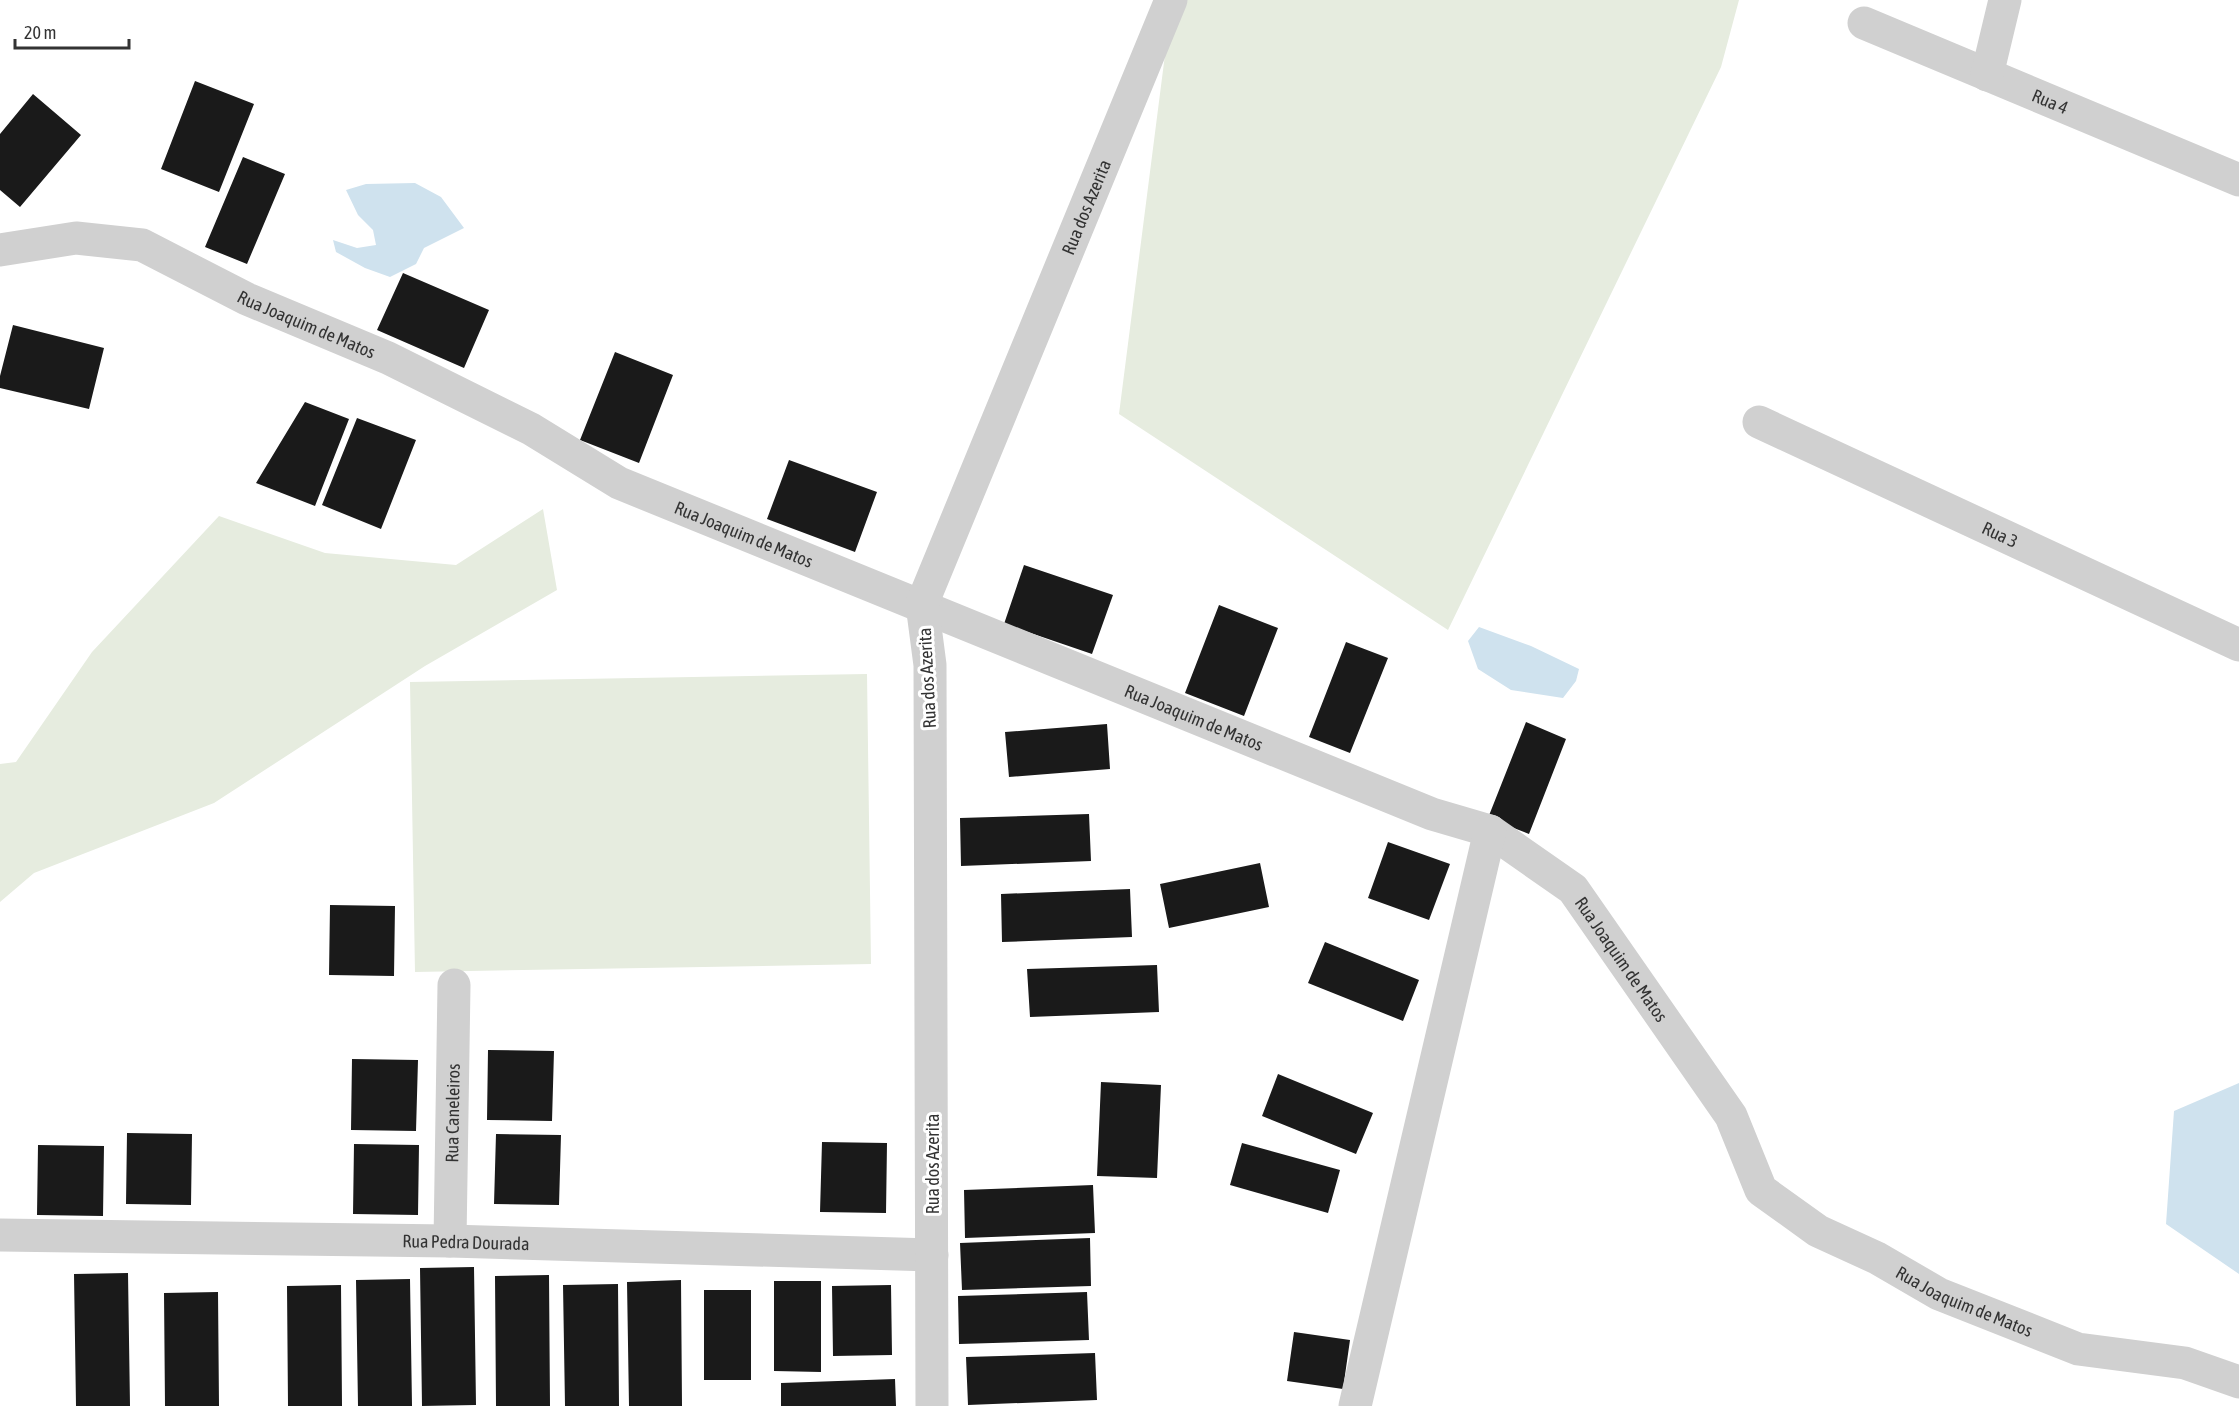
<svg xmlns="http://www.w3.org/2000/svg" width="2239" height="1406" font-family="'Asap Condensed',sans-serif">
	<rect width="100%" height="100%" fill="#fff"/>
	<path fill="#e6ecdf" d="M1172 0H1739L1721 67 1448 630 1119 414Z
		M543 509 557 590 425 666 214 803 34 873 0 902V764L16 762 92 652 219 516 325 553 456 565Z
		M867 674 871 964 415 972 410 682Z"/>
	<path fill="#cfe2ee" d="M415 183 441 197 464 228 424 248 416 264 390 277 365 268 336 252 333 240 357 248 376 245 373 230 358 215 346 190 366 184Z
		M1479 627 1531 646 1579 669 1576 681 1563 698 1511 690 1478 669 1468 641Z
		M2239 1083V1274L2166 1224 2174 1111Z"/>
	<path fill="#1a1a1a" d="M195 81 254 104 219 192 161 169Z
		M33 94 81 135 20 207 0 190V134Z
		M243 157 285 174 247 264 205 247Z
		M403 273 489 310 464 368 377 330Z
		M13 325 104 348 89 409 0 388V376Z
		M615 352 673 375 639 463 580 440Z
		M305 402 349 419 315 506 256 483Z
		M357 418 416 440 381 529 322 505Z
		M789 460 877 492 855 552 767 519Z
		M1024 565 1113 595 1092 654 1004 624Z
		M1219 605 1278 628 1244 716 1185 693Z
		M1346 642 1388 658 1350 753 1309 737Z
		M1526 722 1566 739 1529 834 1488 818Z
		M1107 724 1110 769 1009 777 1005 732Z
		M1089 814 1091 861 961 866 960 818Z
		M1388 842 1450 864 1429 920 1368 898Z
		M1260 863 1269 907 1169 928 1160 884Z
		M1130 889 1132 937 1002 942 1001 894Z
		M330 905 395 906 394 976 329 975Z
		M1325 942 1419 980 1403 1021 1308 983Z
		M1157 965 1159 1012 1030 1017 1027 969Z
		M488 1050 554 1051 552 1121 487 1120Z
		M352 1059 418 1060 416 1131 351 1130Z
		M1278 1074 1373 1113 1356 1154 1262 1116Z
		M1101 1082 1161 1085 1157 1178 1097 1176Z
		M127 1133 192 1134 191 1205 126 1204Z
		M496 1134 561 1135 559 1205 494 1204Z
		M822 1142 887 1143 886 1213 820 1212Z
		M1242 1143 1340 1170 1328 1213 1230 1185Z
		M354 1144 419 1145 418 1215 353 1214Z
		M38 1145 104 1146 103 1216 37 1215Z
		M1093 1185 1095 1233 965 1238 964 1190Z
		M1090 1238 1091 1286 962 1290 960 1243Z
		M474 1267 476 1405 422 1406 420 1268Z
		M128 1273 130 1406H76L74 1274Z
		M549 1275 550 1406H496L495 1276Z
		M410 1279 412 1406H358L356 1280Z
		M681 1280 682 1406H629L627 1282Z
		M774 1281H821V1372L774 1371Z
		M618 1284 619 1406H565L563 1285Z
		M341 1285 342 1406H288L287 1286Z
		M891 1285 892 1355 833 1356 832 1286Z
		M704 1290H751V1380H704Z
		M218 1292 219 1406H165L164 1293Z
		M1087 1292 1089 1340 959 1344 958 1296Z
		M1294 1332 1350 1340 1343 1389 1287 1381Z
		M1095 1353 1097 1400 968 1405 966 1357Z
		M895 1379 896 1406H781V1383Z"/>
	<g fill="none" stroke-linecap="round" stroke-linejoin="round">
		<g stroke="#d0d0d0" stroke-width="33">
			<path id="s1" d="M1864 23 2239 180"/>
			<path d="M1987 75 2005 0"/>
			<path id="s2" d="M0 250 76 238 142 245 247 299 388 358 531 429 619 483 1432 814 1490 831 1573 889 1731 1116 1761 1190 1818 1231 1877 1258 1939 1294 2078 1349 2185 1363 2239 1382"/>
			<path id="s3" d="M1759 422 2239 645"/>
			<path id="s4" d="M0 1235 450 1241 932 1255"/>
			<path id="s5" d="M450 1241 454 985"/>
			<path id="s6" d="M932 1406 930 665 922 604 1171 0"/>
			<path d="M1355 1406 1490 831"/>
		</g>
	</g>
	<g text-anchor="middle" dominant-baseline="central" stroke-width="6" stroke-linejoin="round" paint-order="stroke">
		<g font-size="18" fill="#333" stroke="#fff">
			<text stroke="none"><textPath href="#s1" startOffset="202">Rua 4</textPath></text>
			<text stroke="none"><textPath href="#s6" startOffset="1232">Rua dos Azerita</textPath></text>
			<text stroke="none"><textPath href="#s2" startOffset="326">Rua Joaquim de Matos</textPath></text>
			<text stroke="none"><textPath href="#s2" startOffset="812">Rua Joaquim de Matos</textPath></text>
			<text stroke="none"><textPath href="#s3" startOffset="266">Rua 3</textPath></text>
			<text transform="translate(927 678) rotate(-93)">Rua dos Azerita</text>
			<text stroke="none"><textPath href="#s2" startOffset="1298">Rua Joaquim de Matos</textPath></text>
			<text stroke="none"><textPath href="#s2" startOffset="1802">Rua Joaquim de Matos</textPath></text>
			<text stroke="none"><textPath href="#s5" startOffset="128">Rua Caneleiros</textPath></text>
			<text transform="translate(932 1164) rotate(-90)">Rua dos Azerita</text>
			<text stroke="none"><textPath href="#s4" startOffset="466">Rua Pedra Dourada</textPath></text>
			<text stroke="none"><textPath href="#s2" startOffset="2306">Rua Joaquim de Matos</textPath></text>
		</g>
	</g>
	<path d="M15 39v9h114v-9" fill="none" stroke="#333333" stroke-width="3"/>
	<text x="24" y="39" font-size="18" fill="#333333" stroke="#ffffff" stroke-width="4.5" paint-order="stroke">20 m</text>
</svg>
